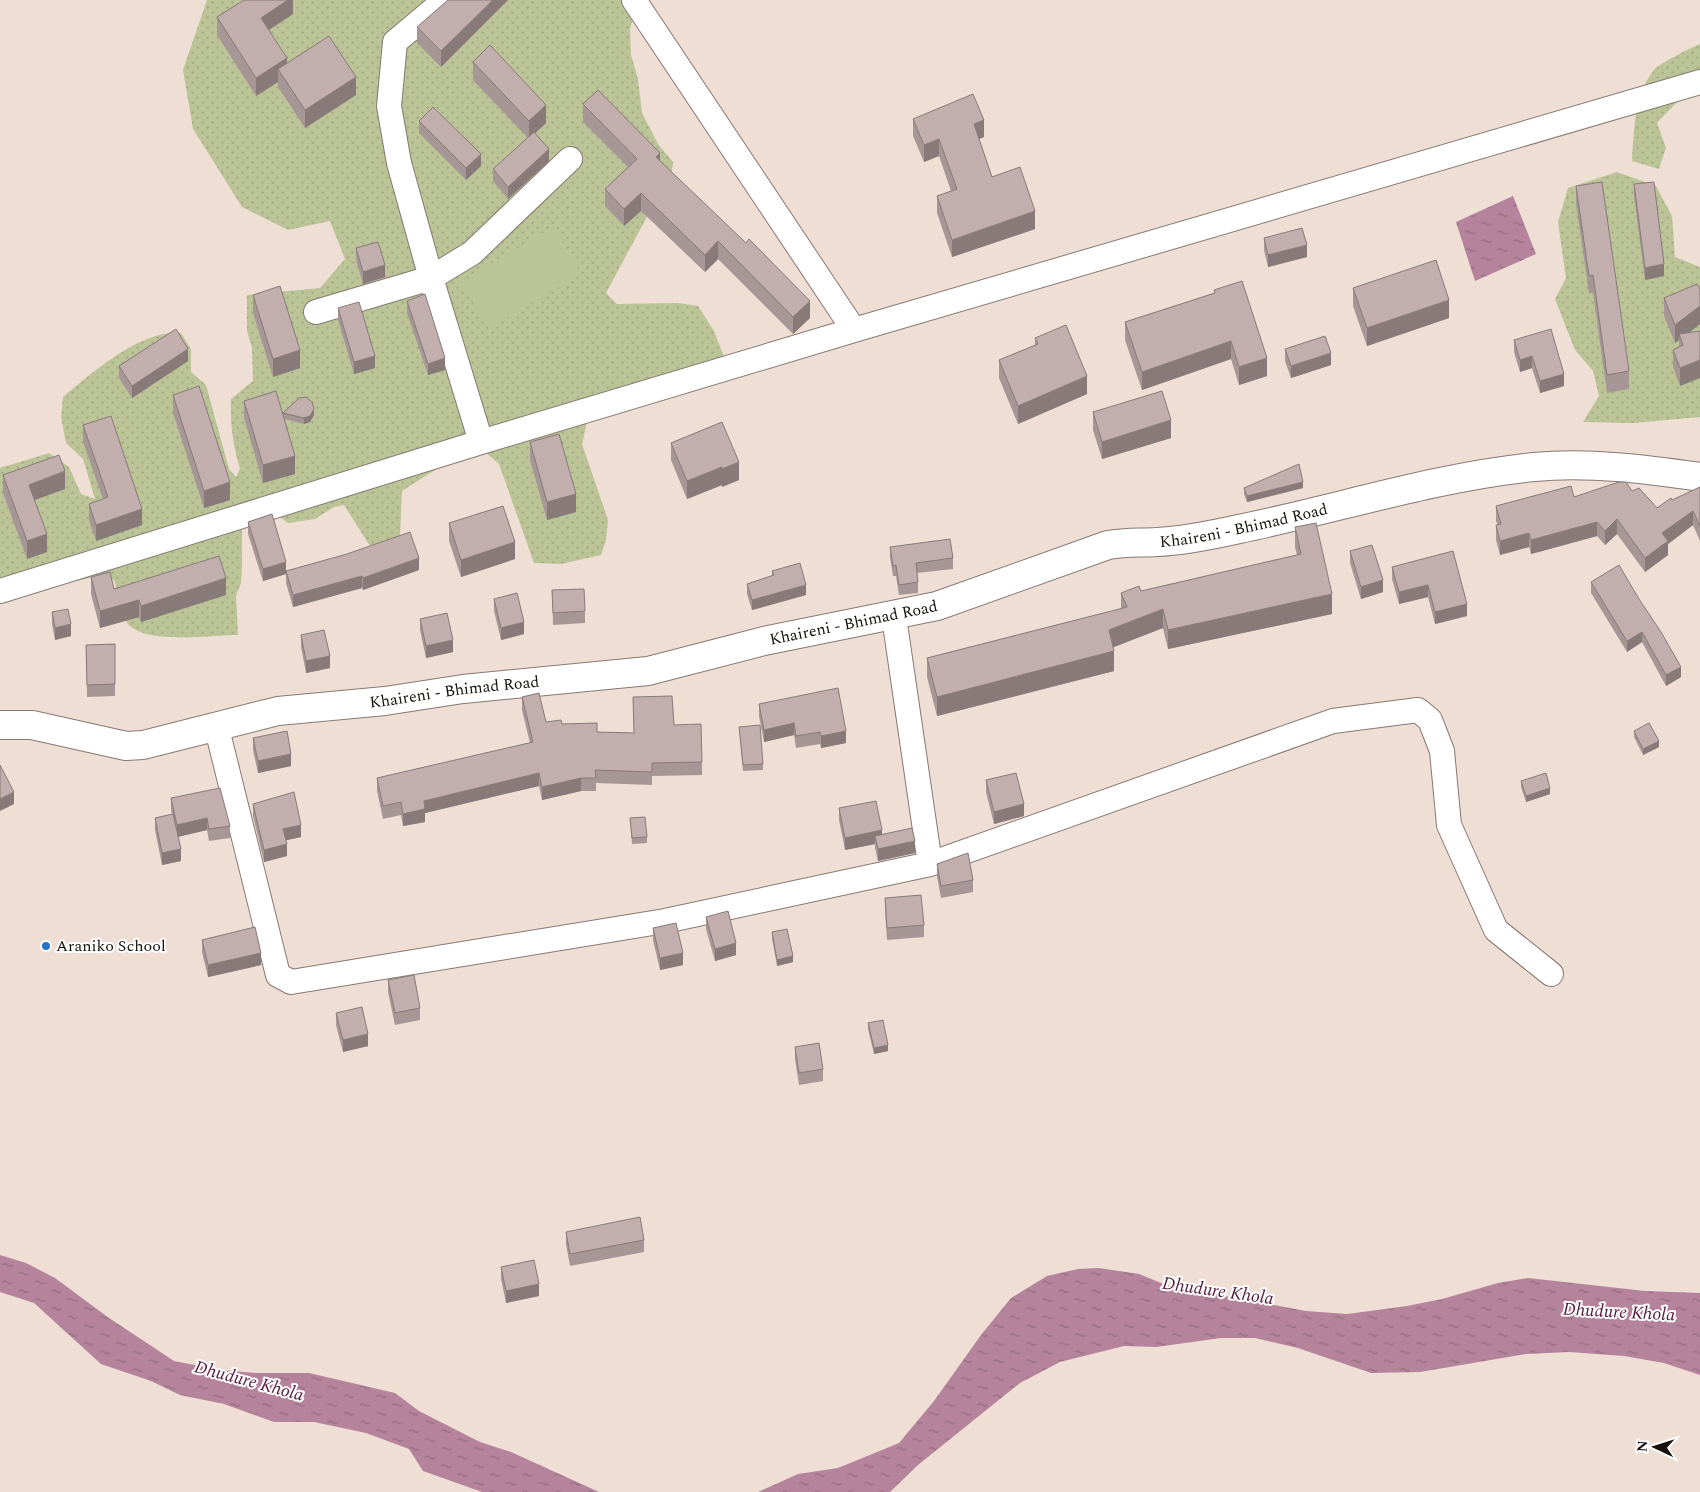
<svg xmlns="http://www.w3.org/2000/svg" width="1700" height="1492" font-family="Spectral,serif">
	<defs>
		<pattern id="grass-dots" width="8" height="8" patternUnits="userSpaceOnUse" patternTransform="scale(1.25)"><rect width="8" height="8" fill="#bbc497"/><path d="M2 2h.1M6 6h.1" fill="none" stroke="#a0a781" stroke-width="1.8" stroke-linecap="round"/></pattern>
		<pattern id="water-ripples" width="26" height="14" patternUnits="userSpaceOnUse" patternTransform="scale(1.25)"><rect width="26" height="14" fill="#b5849c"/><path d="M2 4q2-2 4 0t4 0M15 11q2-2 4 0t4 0" fill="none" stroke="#926b7e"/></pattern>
	</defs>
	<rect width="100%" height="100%" fill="#eeded4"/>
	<path fill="url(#grass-dots)" d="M207 0H639L630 29 631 55 638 79 642 113 658 144 673 162 669 193 649 213 606 293 617 304 678 303 698 306 714 331 724 357 587 422 582 444 608 520 606 540 601 555 561 564 534 563 499 464 485 452 449 461 402 491 400 536 370 546 344 505 334 507 315 519 288 523 255 499 251 500 242 516V567L241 583 236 596 238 635C211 635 147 645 128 624 122 617 117 589 114 580L103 575 44 588 0 583V468L49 453 69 467 81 494 95 499 83 459 66 443 61 417 63 397C92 373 141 329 181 333L191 349V372L206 385 229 469 236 477 240 469C233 445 230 424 231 399L253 381 252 348 247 331V295L320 288 345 259 330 221 288 230 242 207 193 129 183 70Z
		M1700 44V95L1677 102 1657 123 1666 148 1659 169 1632 161C1634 131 1634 97 1653 71 1658 64 1690 48 1700 44Z
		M1617 172 1656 186 1672 216 1675 257 1700 267V417L1634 423 1583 422 1599 396 1593 371 1575 350 1555 299 1566 278 1558 222 1568 188Z"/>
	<path fill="#bbc497" d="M553 227 581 273 489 329 461 282Z"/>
	<path fill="url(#water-ripples)" d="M1513 196 1536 254 1475 281 1456 222Z
		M0 1255 26 1263 55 1278 109 1318 174 1361 220 1370 256 1373H309L395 1393 419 1411 480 1442 511 1452 599 1492H482L423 1471 409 1449 366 1433 314 1422H274L224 1404 180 1395 151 1381 101 1364 34 1303 0 1292Z
		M1099 1268 1139 1274 1166 1285 1306 1311 1347 1314 1407 1306 1442 1299 1498 1283 1528 1278 1645 1291 1700 1293V1375L1664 1363 1624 1356 1569 1352 1526 1354 1420 1372 1371 1373 1298 1348 1255 1338H1221L1156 1347 1124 1346 1060 1362 1020 1383 918 1465 890 1492H758L798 1474 838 1468 899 1443 934 1401 981 1335 1011 1298 1047 1276 1078 1269Z"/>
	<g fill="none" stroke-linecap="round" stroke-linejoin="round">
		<g stroke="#887971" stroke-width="26">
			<path id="minor" d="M445 0 395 42 389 106 399 163 431 278 481 442
				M634 0 854 330
				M316 312 431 278 472 253 570 159
				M0 591 481 442 854 330 1700 82
				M216 725 278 975 291 982 665 921 930 864 894 617
				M930 864 1333 721 1418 710 1430 720 1442 751 1449 825 1496 930 1551 974"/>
		</g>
		<g stroke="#887971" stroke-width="30">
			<g id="primary">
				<path id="s1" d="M0 725H32L126 746 143 745 278 711 385 701 463 689 648 671 764 641 937 606 1108 545C1125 542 1140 543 1157 542 1184 541 1212 535 1239 529 1337 509 1435 477 1534 467 1589 462 1646 469 1700 477"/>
			</g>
		</g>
		<use href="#minor" stroke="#fff" stroke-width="24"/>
		<use href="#primary" stroke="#fff" stroke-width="28"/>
	</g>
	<path fill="#a69695" d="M293 0V14L269 30 287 63 356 95 305 128 278 87V82L256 96 217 35V17Z
		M448 0H508L441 67 417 43V27Z
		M473 62 546 123 535 133 549 161 508 199 493 181V169L528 138 473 80Z
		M583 104 660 161 810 318 793 334 718 259 705 272 641 211 624 226 605 206V189L628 167 583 122Z
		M913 119 984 137 979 139 992 177 1035 229 952 257 937 213V196L951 191 939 156 924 162 913 136Z
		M419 121 481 166 466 180 419 133Z
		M1634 184 1664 276 1645 280 1634 196Z
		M1576 186 1629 371V389L1607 393 1593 293H1589L1576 204Z
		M1264 238 1307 257 1268 267 1264 250Z
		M356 248 385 277 363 284 356 260Z
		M1353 288 1449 318 1367 346 1353 306Z
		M1700 289V324L1688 333 1680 386 1673 367V350L1679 347V340L1675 343 1664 316V298Z
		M1214 290 1267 376 1239 385 1231 359 1142 390 1125 340V322L1214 293Z
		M253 295 300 368 273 377 253 313Z
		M407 301 445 370 428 375 407 313Z
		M338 308 375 368 354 374 338 320Z
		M1035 338 1087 394 1018 424 999 378V360L1035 345Z
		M1514 340 1564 386 1540 393 1532 368 1520 372 1514 352Z
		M1285 349 1331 365 1291 378 1285 361Z
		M188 361 132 398 119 378V366Z
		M173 395 230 500 204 508 173 413Z
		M244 401 283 416V413L314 415 310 422 304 424 284 419 295 474 263 483 244 418Z
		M1093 412 1171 438 1102 459 1093 430Z
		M722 422 739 480 722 487V485L687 499 671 460V443Z
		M83 425 142 525 96 541 89 520V504L103 499 83 442Z
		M530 442 576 512 547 520 530 460Z
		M3 475 65 489 35 500 47 552 27 559 3 493Z
		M1700 487V541L1693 525 1668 544V555L1645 572 1617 534 1605 545 1597 536 1531 554 1529 547 1500 555 1496 540V525H1498L1496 521V506L1574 497 1632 491 1657 508Z
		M1244 488H1303L1247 502 1244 494Z
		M248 522 286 574 263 581 248 534Z
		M449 523 515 559 461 577 449 541Z
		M1295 527 1332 614 1168 649 1163 628 1113 647 1114 671 937 716 927 677V658L1121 609V593L1141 591 1297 555 1295 547Z
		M890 547 953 558V569L917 573 918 582V593L899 595 896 576H893L890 557Z
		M1350 551 1383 592 1361 599 1350 563Z
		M1453 551 1467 616 1435 624 1428 597 1399 604 1392 579V567Z
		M419 570 363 590 362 588 293 607 286 583V571Z
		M772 571 806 595 752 610 747 594V584L772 576Z
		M91 577 114 589 226 595 141 622 139 617 100 628 91 594Z
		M1591 582 1639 599 1681 677 1666 686 1642 642 1627 652 1591 593Z
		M552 590 585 611V623L553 625Z
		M494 599 524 634 501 640 494 611Z
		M52 612 71 636 55 640 52 624Z
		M420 619 453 652 426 658 420 630Z
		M301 635 330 668 306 673 301 647Z
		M115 644V696L87 697 86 645Z
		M522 697 546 722 562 724 597 732 634 733 633 697 674 725 702 762V775L652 776V785L596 783V791H581L542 800 539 786 425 813V822L403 826 401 815 383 819 377 791V778L530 743 522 710Z
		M759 704 846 743 821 748 820 744 796 748 794 735 764 742 759 716Z
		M739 727 763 764V770L743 771Z
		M1634 731 1659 747 1643 755 1634 737Z
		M253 738 291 766 258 773 253 750Z
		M986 780 1024 816 994 824 986 792Z
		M1521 781 1550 794 1526 802 1521 787Z
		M171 798 230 826V838L209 841 207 830 178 837 181 861 162 865 155 830V818L172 814 171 810Z
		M253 804 301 837 286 840 287 856 264 862 253 816Z
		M839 808 882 834 915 853 878 861 875 848V844L845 850 839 820Z
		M630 818 647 837V843L632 844Z
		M937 864 973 880V892L941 898 937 876Z
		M885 898 924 925V937L887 940 885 910Z
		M706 917 736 955 715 961 706 929Z
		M653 928 683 965 660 970 653 940Z
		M772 932 793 962 777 966 772 938Z
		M202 940 261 965 208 977 202 952Z
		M388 980 420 1008V1020L395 1025 388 992Z
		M336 1013 368 1046 343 1052 336 1025Z
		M868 1023 888 1051 874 1054 868 1029Z
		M795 1047 823 1069V1081L799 1085 795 1059Z
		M566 1232 644 1240V1252L570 1266 566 1244Z
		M501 1267 539 1296 506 1303 501 1279Z"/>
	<path fill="#877a79" d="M288 0H293V14L261 35V18Z
		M493 0H508L441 67V51Z
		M287 58V76L278 69V82L256 96V78Z
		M356 77V95L305 128V110Z
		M546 105V123L529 139V121Z
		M984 120V137L974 141V124Z
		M939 139V156L924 162V145Z
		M549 149V161L508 199V187Z
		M660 153V171L656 157Z
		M481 154V166L466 180V168Z
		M641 193V211L624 226V209Z
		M1035 211V229L952 257V240Z
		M718 241V259L705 272V255Z
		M1307 245V257L1268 267V255Z
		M1664 264V276L1645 280V268Z
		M385 265V277L363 284V272Z
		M1449 300V318L1367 346V328Z
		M810 301V318L793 334V317Z
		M1700 306V324L1681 339 1679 334V340L1675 343V325Z
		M1231 341V359L1142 390V372Z
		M188 349V361L132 398V386Z
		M300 350V368L273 377V359Z
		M1331 353V365L1291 378V366Z
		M375 356V368L354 374V362Z
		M1532 356V368L1520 372V360Z
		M445 358V370L428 375V364Z
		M1267 358V376L1239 385V367Z
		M1700 360V378L1680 386V368Z
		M1564 374V386L1540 393V381Z
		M1087 376V394L1018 424V406Z
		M314 409V415L310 422 304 424V418Z
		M1171 420V438L1102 459V442Z
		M295 456V474L263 483V465Z
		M739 462V480L722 487V469Z
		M722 467V485L687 499V481Z
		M65 471V489L29 502V485Z
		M230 482V500L204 508V491Z
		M1303 482V488L1247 502V496Z
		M576 494V512L547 520V502Z
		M142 509V525L96 541V525Z
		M1693 511V525L1668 544V555L1645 572V558L1662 533Z
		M1617 519V534L1605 545V531Z
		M1597 522V536L1531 554V540Z
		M1529 533V547L1500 555V541Z
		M47 534V552L27 559V541Z
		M515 542V559L461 577V560Z
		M419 558V570L363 590V578Z
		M286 562V574L263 581V569Z
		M362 576V588L293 607V595Z
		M226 578V595L141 622V606Z
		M1383 580V592L1361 599V587Z
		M806 585V595L752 610V600Z
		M1428 585V597L1399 604V592Z
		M1332 594V614L1168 649V630Z
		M139 600V617L100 628V611Z
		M1467 604V616L1435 624V612Z
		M1163 609V628L1109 649V630Z
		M524 622V634L501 640V628Z
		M71 624V636L55 640V628Z
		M1642 632V642L1627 652V641Z
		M453 640V652L426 658V646Z
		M1114 651V671L937 716V697Z
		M330 656V668L306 673V661Z
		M1681 667V677L1666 686V675Z
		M794 723V735L764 742V730Z
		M846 731V743L821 748V736Z
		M1659 741V747L1643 755V749Z
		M291 754V766L258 773V761Z
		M539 773V786L425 813V822L403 826V814L424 801Z
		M581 778V791L542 800V787Z
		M1550 788V794L1526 802V796Z
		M14 792V804L0 811V799Z
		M1024 804V816L994 824V812Z
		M207 818V830L177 837V825Z
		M301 825V837L283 841V829Z
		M882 830V842L875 836V844L845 850V838Z
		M915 841V853L878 861V849Z
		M287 844V856L264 862V850Z
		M181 849V861L162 865V853Z
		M736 943V955L715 961V949Z
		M261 953V965L208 977V965Z
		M683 953V965L660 970V958Z
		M793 956V962L777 966V960Z
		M368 1034V1046L343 1052V1040Z
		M888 1045V1051L874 1054V1048Z
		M539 1284V1296L506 1303V1291Z"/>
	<path fill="#c1aead" stroke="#877a79" d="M244 0H288L261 18 287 58 256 78 217 17Z
		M448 0H493L441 51 417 27Z
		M329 36 356 77 305 110 278 69Z
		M490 45 546 105 529 121 473 62Z
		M598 90 660 153 656 157 746 243 749 239 810 301 793 317 718 241 705 255 641 193 624 209 605 189 637 159 583 104Z
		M973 94 984 120 974 124 992 177 1020 167 1035 211 952 240 937 196 957 189 939 139 924 145 913 119Z
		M433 107 481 154 466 168 419 121Z
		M534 132 549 149 508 187 493 169Z
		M1602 182 1629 371 1607 375 1593 275 1589 276 1576 186Z
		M1654 182 1664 264 1645 268 1634 184Z
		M1302 228 1307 245 1268 255 1264 238Z
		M378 242 385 265 363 272 356 248Z
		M1436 260 1449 300 1367 328 1353 288Z
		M1242 281 1267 358 1239 367 1231 341 1142 372 1125 322 1215 293 1214 290Z
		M1697 284 1700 289V306L1675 325 1664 298Z
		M280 286 300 350 273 359 253 295Z
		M425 294 445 358 428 364 407 301Z
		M359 302 375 356 354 362 338 308Z
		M1066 325 1087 376 1018 406 999 360 1038 344 1035 338Z
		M176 329 188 349 132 386 119 366Z
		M1551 329 1564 374 1540 381 1532 356 1520 360 1514 340Z
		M1700 331V360L1680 368 1673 350 1683 345 1679 334Z
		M1325 336 1331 353 1291 366 1285 349Z
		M199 386 230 482 204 491 173 395Z
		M276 391 295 456 263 465 244 401Z
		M1162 391 1171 420 1102 442 1093 412Z
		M306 397 312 402 314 409 310 416 304 418 283 413 299 398Z
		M111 416 142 509 96 525 89 504 108 497 83 425Z
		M722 422 739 462 722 469V467L687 481 671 443Z
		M559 434 576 494 547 502 530 442Z
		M59 455 65 471 29 485 47 534 27 541 3 475Z
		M1299 464 1303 482 1247 496 1244 488Z
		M1619 482H1626L1632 491 1639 488 1657 508 1671 498 1672 500 1700 487V526L1693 511 1662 533 1668 541 1645 558 1617 519 1605 531 1597 522 1531 540 1529 533 1500 541 1496 525 1501 524 1496 506 1571 486 1574 497Z
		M503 506 515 542 461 560 449 523Z
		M272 514 286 562 263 569 248 522Z
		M1316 523 1332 594 1168 630 1163 609 1109 630 1114 651 937 697 927 658 1127 607 1121 593 1139 586 1141 591 1301 554 1295 527Z
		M410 532 419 558 363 578 362 576 293 595 286 571 347 554Z
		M950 539 953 558 916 563 918 582 899 585 896 565 893 566 890 547Z
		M1372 545 1383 580 1361 587 1350 551Z
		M1453 551 1467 604 1435 612 1428 585 1399 592 1392 567Z
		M219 556 226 578 141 606 139 600 100 611 91 577 110 572 114 589Z
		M800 563 806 585 752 600 747 584 774 575 772 571Z
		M1619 565 1639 599 1661 632 1681 667 1666 675 1642 632 1627 641 1591 582Z
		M584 589 585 611 553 613 552 590Z
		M517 593 524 622 501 628 494 599Z
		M68 609 71 624 55 628 52 612Z
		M447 613 453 640 426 646 420 619Z
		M324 630 330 656 306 661 301 635Z
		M115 644V684L87 685 86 645Z
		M838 688 846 731 821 736 820 732 796 736 794 723 764 730 759 704Z
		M539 693 546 722 561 720 562 724 597 723V732L634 733 633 697 672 696 674 725 701 724 702 762 652 763V772L595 770 596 778H581L542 787 539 773 424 801 425 809 403 814 401 802 383 806 377 778 533 742 522 697Z
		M1649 723 1659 741 1643 749 1634 731Z
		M760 725 763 764 743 765 739 727Z
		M287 731 291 754 258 761 253 738Z
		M0 765 14 792 0 799Z
		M1016 773 1024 804 994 812 986 780Z
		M1546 773 1550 788 1526 796 1521 781Z
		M220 788 230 826 209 829 207 818 177 825 171 798Z
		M294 792 301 825 283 829 287 844 264 850 253 804Z
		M876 801 882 830 845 838 839 808Z
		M173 814 181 849 162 853 155 818Z
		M645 817 647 837 632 838 630 818Z
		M912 828 915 841 878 849 875 836Z
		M968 853 973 880 941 886 937 864Z
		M921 895 924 925 887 928 885 898Z
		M728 911 736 943 715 949 706 917Z
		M676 923 683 953 660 958 653 928Z
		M255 927 261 953 208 965 202 940Z
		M787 929 793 956 777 960 772 932Z
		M414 975 420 1008 395 1013 388 980Z
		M362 1007 368 1034 343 1040 336 1013Z
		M883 1020 888 1045 874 1048 868 1023Z
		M819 1043 823 1069 799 1073 795 1047Z
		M640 1217 644 1240 570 1254 566 1232Z
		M534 1260 539 1284 506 1291 501 1267Z"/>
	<circle fill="#2873c3" stroke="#fff" stroke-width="2" cx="46" cy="946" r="5"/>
	<g text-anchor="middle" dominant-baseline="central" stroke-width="4" stroke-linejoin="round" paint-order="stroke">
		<g font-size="16" fill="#16110d" stroke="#fff">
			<text stroke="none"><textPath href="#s1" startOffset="1272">Khaireni - Bhimad Road</textPath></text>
			<text stroke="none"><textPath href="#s1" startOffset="868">Khaireni - Bhimad Road</textPath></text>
			<text stroke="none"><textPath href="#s1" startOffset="462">Khaireni - Bhimad Road</textPath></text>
		</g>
		<g font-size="16" fill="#16110d" stroke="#fff" text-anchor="start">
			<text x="56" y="946">Araniko School</text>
		</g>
		<g font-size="18" font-style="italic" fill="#55193b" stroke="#fff">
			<text transform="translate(1218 1291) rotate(8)">Dhudure Khola</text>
			<text transform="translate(1619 1312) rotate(3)">Dhudure Khola</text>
			<text transform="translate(249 1381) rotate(15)">Dhudure Khola</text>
		</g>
	</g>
	<g transform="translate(1655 1447) rotate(274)" stroke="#ffffff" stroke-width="4" paint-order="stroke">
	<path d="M0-4L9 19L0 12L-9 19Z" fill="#16110d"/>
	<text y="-8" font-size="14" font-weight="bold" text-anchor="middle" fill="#16110d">N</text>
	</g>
</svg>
